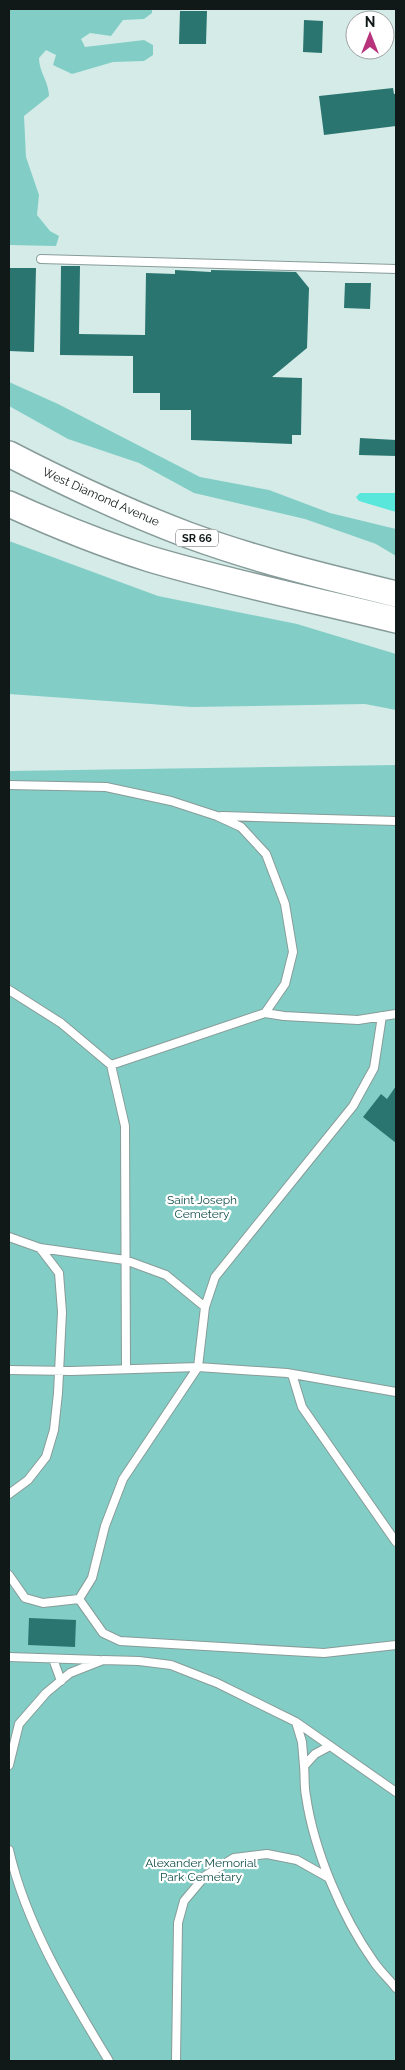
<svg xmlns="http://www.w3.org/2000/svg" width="405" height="2070" font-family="Raleway,sans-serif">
	<rect width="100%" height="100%" fill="#d5ebe8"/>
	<path fill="#82cec6" d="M9 9H152V13L144 19 123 20 111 36 90 33 81 39 85 47 144 40 153 45V55L144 61 113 62 72 74 53 65 56 55 46 50 39 58C39 72 49 82 49 96L24 116 26 157 39 195 37 215 50 231 59 236 56 246 9 245Z
		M9 382 58 404 200 477 269 490 330 513 396 529V556L376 544 305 519 194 493 139 463 68 439 9 406Z
		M9 541 158 596 297 624 396 654V710L365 704 192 707 9 694Z
		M396 765V2061H9V771Z"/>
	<path fill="#59e7db" d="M360 493H396V512L359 501 356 497Z"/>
	<path fill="#2a756f" d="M180 11H207L206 44H179Z
		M304 20 323 21 322 53 303 52Z
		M393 88 394 94H396V126L324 135 319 96Z
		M61 266H80L79 334 145 335 146 273 175 274V270L211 272V270L296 272 309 288 307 348 272 377 302 378 301 435H292V444L191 440V410H160V393H133V356L60 355Z
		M9 268H36L34 352 9 351Z
		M345 283H371L370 309 344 308Z
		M360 438 396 440V456L359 455Z
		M396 1086V1143L363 1117 381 1094 387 1099Z
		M29 1618 76 1620 75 1647 28 1645Z"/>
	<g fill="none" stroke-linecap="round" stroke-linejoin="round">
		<g stroke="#879c99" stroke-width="10">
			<path id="service" d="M41 259 396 269
				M9 785 106 787 171 801 217 816 241 827 266 854 285 904 293 952 285 984 265 1013
				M222 816 396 821
				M9 990 61 1023 111 1065 265 1013 284 1016 358 1020 396 1014
				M111 1065 125 1126 126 1369
				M9 1237 40 1248 59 1273 62 1312 58 1393 54 1430 46 1457 28 1480 9 1494
				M40 1248 125 1260 166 1275 205 1307
				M9 1370 71 1371 198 1367 287 1373 396 1392
				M292 1374 302 1407 396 1542
				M9 1575 25 1598 43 1603 79 1599
				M79 1599 92 1578 105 1526 123 1479 198 1367 205 1307 215 1277 353 1106 374 1068 382 1016
				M79 1599 103 1633 120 1641 324 1653 396 1645
				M9 1657 99 1660
				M53 1659 61 1681
				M296 1722 302 1742 304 1766
				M330 1746 315 1754 304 1766C305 1776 304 1787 306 1796 314 1851 342 1917 374 1962 380 1971 389 1979 396 1988
				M9 1765 19 1724 46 1693 70 1673 103 1660 139 1661 171 1665 217 1683 296 1722 396 1792
				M9 1850C26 1925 69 1995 109 2061
				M176 2061 178 1923 184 1901 205 1876 234 1858 267 1854 297 1860 329 1878"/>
		</g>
		<g stroke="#879c99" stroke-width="28">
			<path id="primary" d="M9 454C67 484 127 512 188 535 256 560 326 577 396 594
				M9 504C55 525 102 544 150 559 231 583 314 600 396 620"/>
		</g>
		<use href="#service" stroke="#fff" stroke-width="8"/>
		<use href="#primary" stroke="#fff" stroke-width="25"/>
	</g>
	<g text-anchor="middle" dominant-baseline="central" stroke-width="4.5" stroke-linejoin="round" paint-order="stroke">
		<rect fill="#fff" stroke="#585e5d" stroke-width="1" x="176" y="529.5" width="42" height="17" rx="4"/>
		<g font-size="11" font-weight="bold" fill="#111918">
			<text x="197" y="538">SR 66</text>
		</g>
		<g font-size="12" fill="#111918" stroke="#fff">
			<text transform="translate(101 497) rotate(24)">West Diamond Avenue</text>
		</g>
		<g font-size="12" fill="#12504b" stroke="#fff">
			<text x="202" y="1200">Saint Joseph<tspan x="202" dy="14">Cemetery</tspan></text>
			<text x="201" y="1863">Alexander Memorial<tspan x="201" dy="14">Park Cemetary</tspan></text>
		</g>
	</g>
	<rect width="405" height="2070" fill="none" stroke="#111918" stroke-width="20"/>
	<g transform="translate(370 35)"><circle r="24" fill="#ffffff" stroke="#a0a3a3"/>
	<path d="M0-4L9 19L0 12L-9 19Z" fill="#b7347d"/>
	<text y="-8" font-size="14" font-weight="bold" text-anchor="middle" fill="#111918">N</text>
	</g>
</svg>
